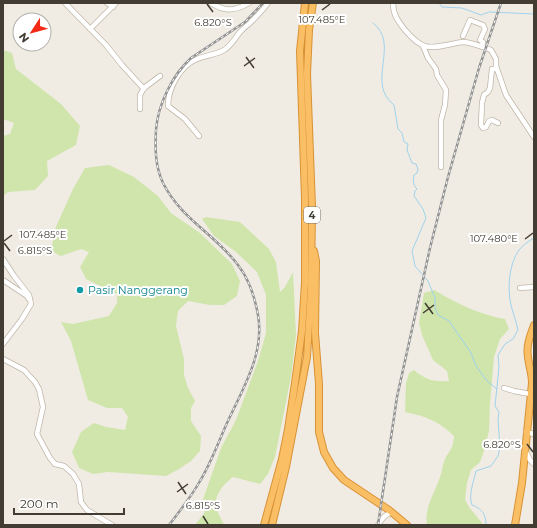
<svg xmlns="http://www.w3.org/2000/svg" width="537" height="528" font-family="Montserrat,sans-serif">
	<rect width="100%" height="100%" fill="#f1ece3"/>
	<path fill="#cfe5ac" d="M3 50 12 53 16 69 61 104 80 126 76 145 47 161 48 176 35 190 8 192 3 196V136L10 134 14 123 3 119Z
		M109 165 134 177 158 196 171 213 200 233 232 264 240 281 237 296 224 305H210L188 301 178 311 176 326 184 359V375L188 388 195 401 191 408V421L201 436 200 451 191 461 179 469 166 476 108 472 93 474 79 468 72 452 81 432 94 423 106 427 125 430 128 417 122 408H107L88 400 71 341 61 322 73 324 109 316 117 303V294L86 279 80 267 89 252 81 249 61 256 51 251 55 229 73 189 85 168Z
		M206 217 240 222 269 249 276 262 280 292 285 287 293 272 296 335 291 377 275 457 268 474 260 484 233 477C224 484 214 494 216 507 217 513 222 519 224 525H195L205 512 201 505 221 448 236 420 258 361 266 333V295L257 272 236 252 214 236 202 219Z
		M434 290C456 303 480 315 505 319L509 329 500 339 494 357 490 403 489 431 484 451 480 462 471 470 467 483 465 500 469 507 482 523V525H427C424 508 435 492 440 477 442 472 442 467 444 462 448 450 453 452 454 436 437 420 427 417 405 412L406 383 409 373 414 370C426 380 433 382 449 381L447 371 433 360 422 335 419 323 424 293Z"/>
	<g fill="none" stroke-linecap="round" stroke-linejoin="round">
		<path stroke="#9fd2ed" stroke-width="1" d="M439 3 442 7 462 8 481 15 489 12 534 14
			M373 23C401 44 365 83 394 105L398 129 402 133 404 142 408 144 407 150 412 163 416 164 418 169 417 173 414 175C413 180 413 185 417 189L415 191 414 196 423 209 426 218 412 251 415 266 428 281 435 298V308L438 315 449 321 471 353 476 366 487 381 497 389
			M486 525C486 514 482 509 472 505 468 495 474 481 476 471L491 466 498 456 500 448 498 420 499 412 495 406 499 367 498 355 505 344 513 339 518 330C516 321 513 313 511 305 507 288 509 264 519 250 523 245 529 241 534 238"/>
		<g stroke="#bfb6a9" stroke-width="6">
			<path id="minor" d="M65 3 106 45 122 65 144 89
				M107 3 113 7
				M211 3C225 12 235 11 249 3
				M393 3C393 15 398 21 405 30 422 50 428 49 452 44 456 43 460 42 464 42 473 43 483 47 491 50L496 59V66L506 95 534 137
				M90 29 116 3
				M463 36 470 20 483 25 485 29 480 40 483 42 482 47
				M423 46 428 58 436 69 437 75 446 90 445 105 441 120V167
				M497 69H492L490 88 488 92 484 95 482 103 481 125 483 128 486 127 489 121 492 120 498 123
				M140 109V95L144 88 160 76
				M199 136 185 119 168 106C168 88 180 66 197 59 206 55 216 55 224 50 231 46 235 38 240 32 243 29 246 26 249 24 256 17 263 10 268 3
				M3 259 14 276 29 295 31 304 22 319 3 344
				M3 280 27 296 29 299
				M520 288 534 287
				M3 359 24 370 35 382 39 389 43 407 37 434 50 458 55 464 64 466 73 474 79 484 81 502 87 510 112 525
				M504 388 514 391 530 394
				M526 432 534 434
				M526 452 530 460 534 464
				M378 525C382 518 385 515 392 512"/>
		</g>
		<g stroke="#d89236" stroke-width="8">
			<path id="highway" d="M314 251 316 261 315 333 319 384V432L324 452 333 468 344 480 389 510 407 525
				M264 525 282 459 288 429 295 383 302 331 305 282V198L300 51 305 3
				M272 525 286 467 307 357 311 289 312 207 307 74 309 30 313 3
				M515 525 522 483 532 383C532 374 529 366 528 357 526 346 530 336 534 325"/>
		</g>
		<use href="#minor" stroke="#fff" stroke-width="4.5"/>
		<use href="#highway" stroke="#fabf65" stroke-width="6"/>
		<g stroke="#939393" stroke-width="2.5">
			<path id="rail" d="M169 525C180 511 191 497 200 481 211 463 218 443 227 423 242 390 265 354 258 315 255 298 249 279 238 265 216 235 181 219 163 183 155 166 155 148 156 130 158 104 172 76 191 58L245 22 263 3
				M378 525 397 397 430 248 448 177 479 68 501 3"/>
		</g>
		<use href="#rail" stroke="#fff" stroke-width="1" stroke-dasharray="3" stroke-linecap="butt"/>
	</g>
	<path fill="none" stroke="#423c33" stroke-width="1.5" d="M207 4 213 12M322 10 330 4M246 57 254 68M244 66 255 58M525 239 533 233M4 241 12 235M4 243 10 251M425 303 433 314M423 313 434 305M527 444 533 452M178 482 186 494M177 492 188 484M203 516 208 524"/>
	<circle fill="#0f9aa8" stroke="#fff" stroke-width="1.5" cx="80" cy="290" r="4"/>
	<g text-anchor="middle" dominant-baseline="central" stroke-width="4" stroke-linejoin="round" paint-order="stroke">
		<rect fill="#fff" stroke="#7b7670" stroke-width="1" x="304" y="207" width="16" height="16" rx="3"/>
		<g font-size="10" font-weight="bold" fill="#423c33">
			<text x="312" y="215">4</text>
		</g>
		<g font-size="11" fill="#0d838f" stroke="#fff" text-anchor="start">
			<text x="88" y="290">Pasir Nanggerang</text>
		</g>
	</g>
	<g font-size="10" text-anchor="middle" fill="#423c33" stroke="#fff" stroke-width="4" stroke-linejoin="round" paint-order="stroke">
		<text x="322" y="23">107.485°E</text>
		<text x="213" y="26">6.820°S</text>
		<text x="43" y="238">107.485°E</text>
		<text x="494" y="242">107.480°E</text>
		<text x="35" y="254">6.815°S</text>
		<text x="502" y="448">6.820°S</text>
		<text x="203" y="509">6.815°S</text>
	</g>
	<rect width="537" height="528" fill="none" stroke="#423c33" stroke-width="8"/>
	<g transform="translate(32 32) rotate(234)"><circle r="19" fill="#ffffff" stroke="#b3b1ad"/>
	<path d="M0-3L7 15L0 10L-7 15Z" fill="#f42a17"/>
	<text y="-6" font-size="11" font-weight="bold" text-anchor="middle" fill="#423c33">N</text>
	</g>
	<path d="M14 508v6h110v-6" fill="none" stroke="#423c33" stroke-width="2"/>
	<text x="20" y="508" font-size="12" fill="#423c33" stroke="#ffffff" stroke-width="3" paint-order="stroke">200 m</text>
</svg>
